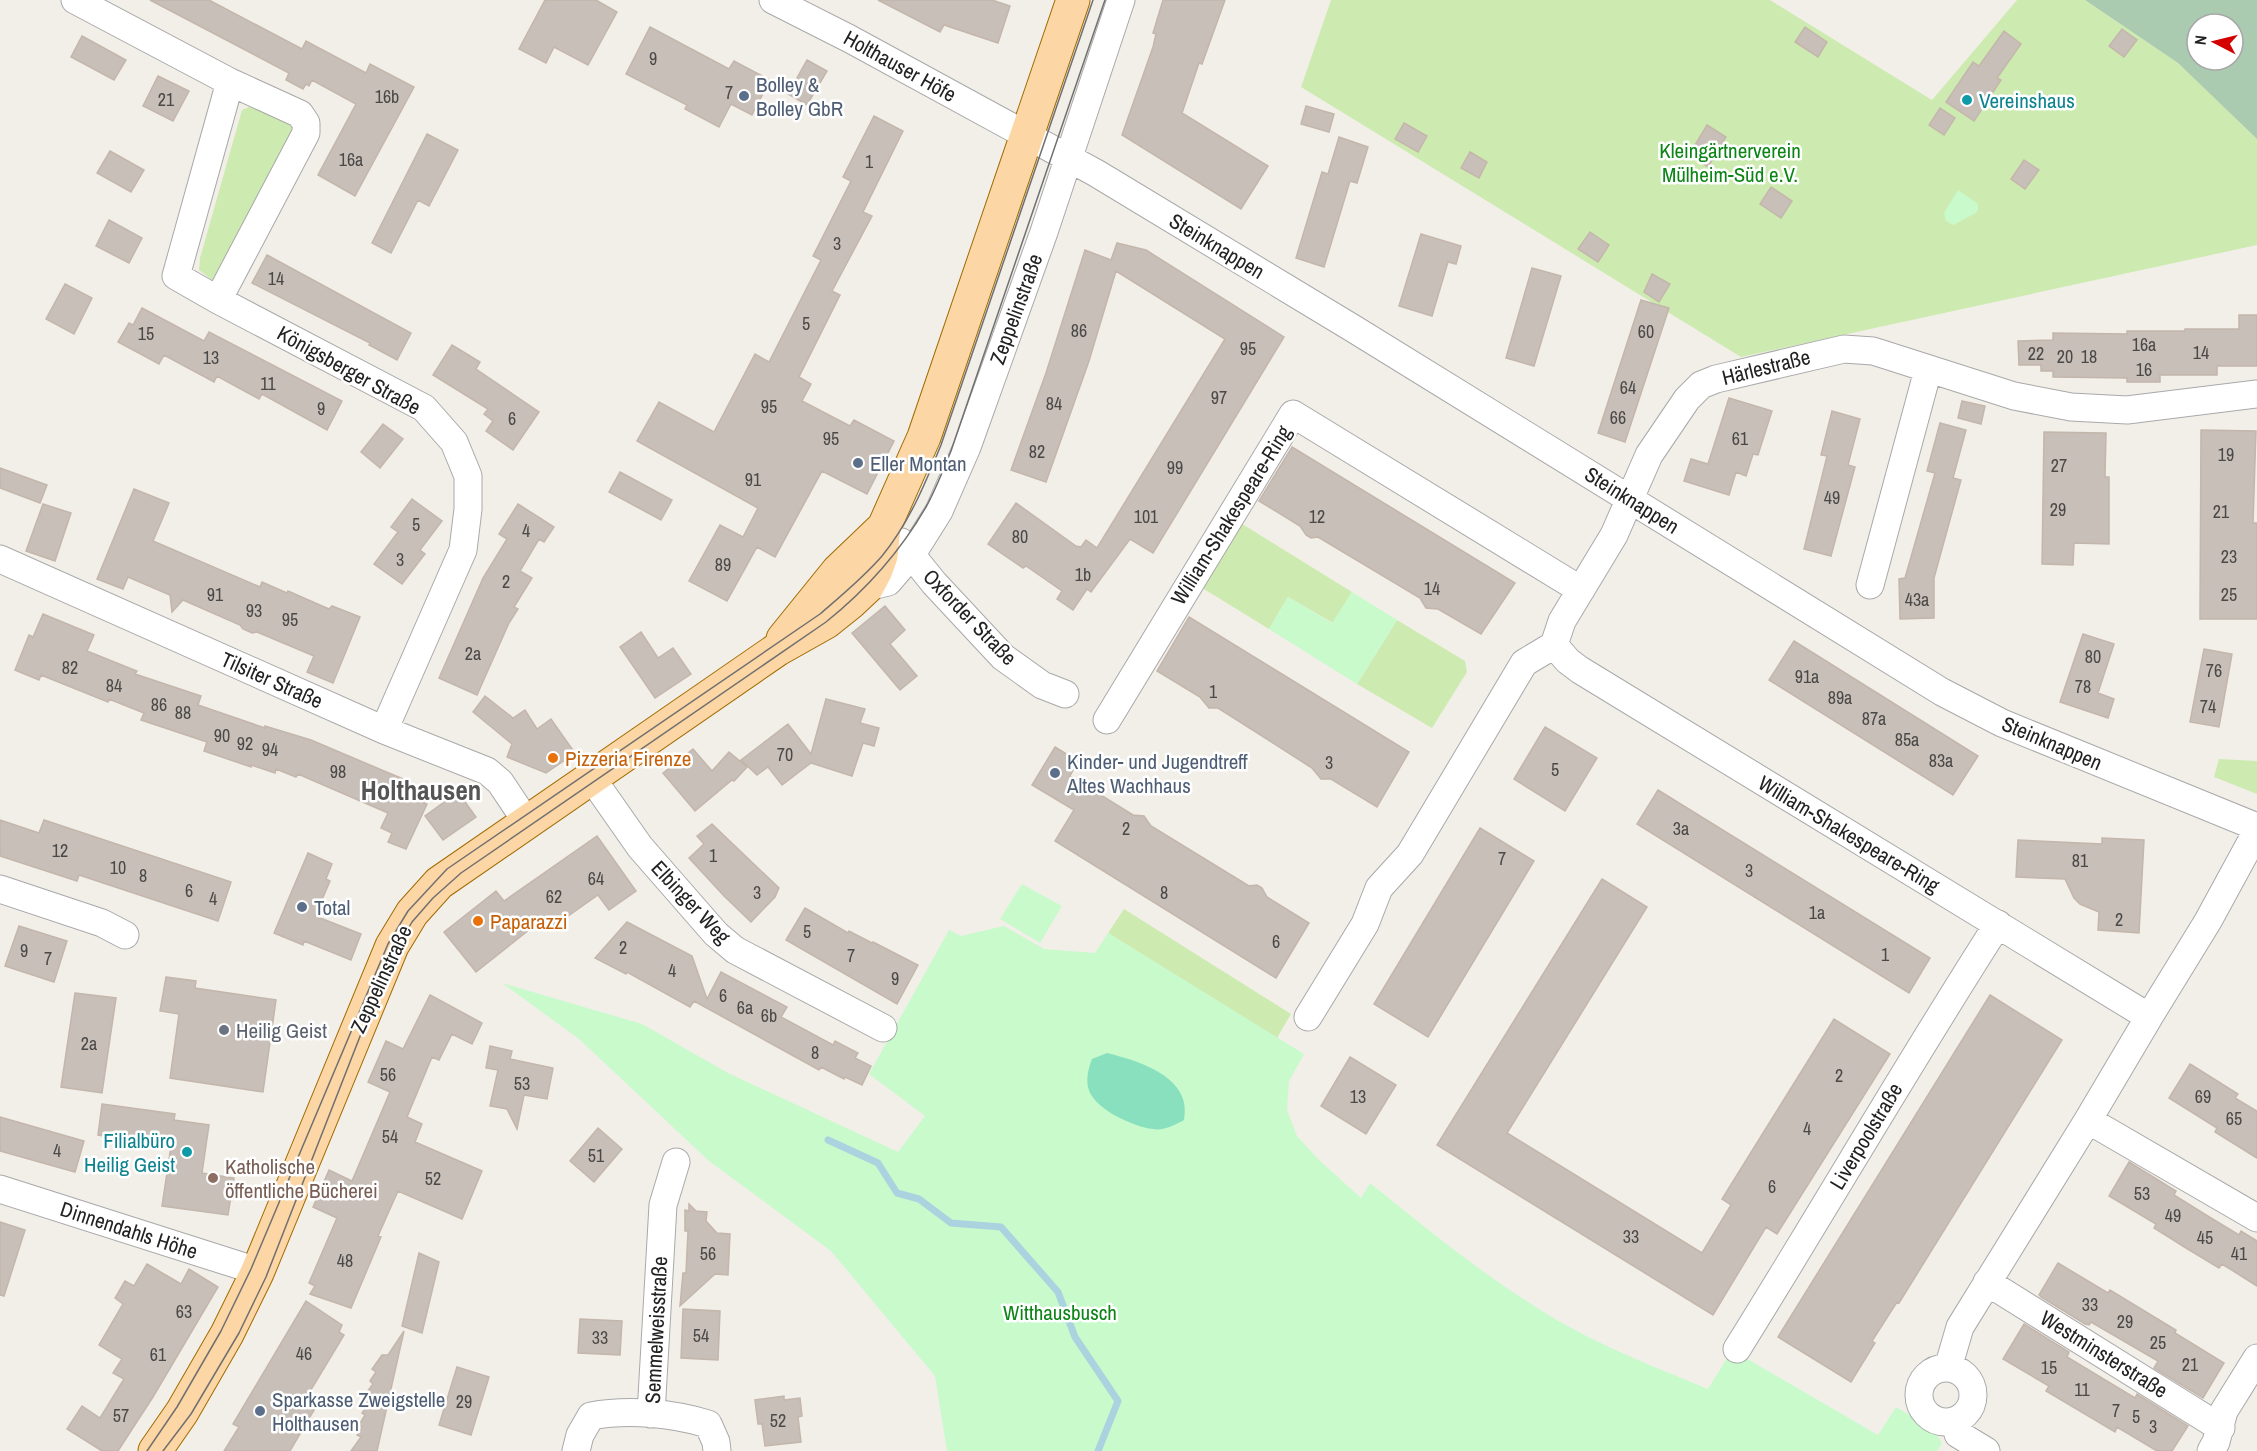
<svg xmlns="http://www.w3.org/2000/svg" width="2257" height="1451" font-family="'Archivo Narrow',sans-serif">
	<rect width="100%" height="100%" fill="#f2efe9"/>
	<path fill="#cdebb0" d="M1331 0H1770L1932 100 2017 0H2085L2178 63 2257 139V245L1741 357 1301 87Z
		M258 103 295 123 297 138 224 273 212 280 199 270 200 258 242 110Z
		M1239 522 1352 592 1333 623 1288 597 1269 629 1199 586Z
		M1397 620 1465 661 1467 672 1432 728 1357 684Z
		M2219 759 2257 761V794L2214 777Z
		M1124 909 1291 1014 1277 1038 1108 933Z"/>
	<path fill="#aacbaf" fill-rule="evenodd" d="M2085 0H2257V139L2178 63ZM2197 24H2233V60H2197Z"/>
	<path fill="#c8facc" d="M1958 190 1978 204V209L1976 213 1953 225 1946 221 1944 213Z
		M1352 592 1397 620 1357 684 1269 629 1288 597 1332 623Z
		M1022 884 1062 906 1040 943 1000 919Z
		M1004 926 1044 949 1095 953 1108 933 1304 1054 1289 1081 1287 1110 1297 1136 1318 1159 1361 1198 1370 1183C1429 1231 1486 1277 1550 1316 1600 1346 1655 1367 1708 1389L1732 1350 1878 1435 1896 1407 1932 1428 1942 1443 1937 1451H947L935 1376 831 1251 709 1161 579 1039 502 983 642 1024 728 1073 898 1152 925 1116 869 1074 949 930 961 936Z"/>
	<path fill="#88e0be" d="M1107 1053C1139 1061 1193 1077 1184 1120 1175 1125 1164 1131 1153 1129 1133 1127 1092 1108 1088 1087 1086 1077 1089 1067 1092 1059Z"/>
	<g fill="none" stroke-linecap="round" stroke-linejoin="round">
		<path stroke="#aad3df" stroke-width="7" d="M828 1140 878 1163 897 1193 919 1199 951 1223 1001 1227 1058 1292 1075 1337 1118 1401 1098 1451"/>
	</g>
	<path fill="#c7bfb8" stroke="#c4b6ab" stroke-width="1.5" d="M150 0H209L302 49 306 41 366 73 370 64 414 87 355 196 318 175 356 104 312 80 309 86 306 84 303 89 286 80 289 73Z
		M545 0H596L617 12 588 65 554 47 546 63 519 49Z
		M878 0H992L1010 6 998 43 944 25 940 32Z
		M1163 0H1225L1202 64 1199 63 1182 113 1268 166 1241 209 1122 135 1153 47 1156 34 1153 33Z
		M650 27 729 69 734 61 770 80 752 115 731 104 719 127 685 109 687 105 626 74Z
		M1805 27 1827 42 1818 57 1795 42Z
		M2122 29 2137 40 2124 57 2109 46Z
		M2004 31 2021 44 1997 78 2001 80 1974 121 1946 102 1973 62 1979 66Z
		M82 36 126 60 114 80 71 57Z
		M807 60 827 71 807 105 788 94Z
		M158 76 189 91 173 121 143 106Z
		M1306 106 1334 114 1329 132 1301 124Z
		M1940 108 1955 118 1944 135 1929 125Z
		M874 116 903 131 863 212 872 216 832 291 840 295 799 377 811 384 802 401 850 426 854 420 894 441 867 494 822 471 775 557 757 547 727 601 689 581 720 525 743 537 758 508 637 441 659 402 714 432 755 354 769 362 821 260 813 256 851 181 843 177Z
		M1404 123 1427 136 1418 152 1395 139Z
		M1707 125 1726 137 1708 167 1689 155Z
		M427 134 458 150 429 206 418 200 391 253 372 243Z
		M1339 137 1368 147 1357 183 1350 181 1324 267 1296 258 1322 172 1328 174Z
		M110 151 144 170 131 192 97 173Z
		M1470 152 1487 162 1479 178 1461 168Z
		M2024 160 2039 170 2025 189 2011 179Z
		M1771 187 1792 201 1781 218 1760 204Z
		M109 220 142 238 129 263 96 246Z
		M1590 232 1609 245 1598 262 1578 249Z
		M1421 234 1461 246 1456 264 1448 262 1432 316 1399 306Z
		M1117 243 1146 250 1284 337 1153 553 1130 539 1091 592 1087 589 1073 610 1057 599 1062 591 1026 566 1023 568 988 544 1016 503 1076 546 1081 547 1086 540 1097 548 1225 339 1116 271 1089 361 1046 482 1011 470 1046 373 1085 250 1111 260Z
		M267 255 411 333 397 360 369 345 370 343 252 283Z
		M1532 268 1561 276 1534 366 1506 358Z
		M1652 274 1670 284 1659 302 1644 292Z
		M65 284 92 298 74 334 46 319Z
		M1641 300 1669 308 1625 442 1598 433Z
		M142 308 204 341 209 332 342 401 327 430 262 394 259 399 217 376 214 382 164 355 159 364 118 342 129 323 133 325Z
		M2239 315H2257V366H2217V375H2160V382H2127V378L2053 377V371H2041V365H2019L2018 341 2053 340V333L2127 334V331H2185V329H2239Z
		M452 345 480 362 476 369 539 412 513 450 486 431 493 421 484 414 488 409 433 375Z
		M1729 398 1772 411 1758 455 1753 454 1746 476 1736 472 1729 495 1684 481 1691 459 1708 464Z
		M1962 401 1985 406 1981 424 1958 418Z
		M1832 411 1860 419 1848 465 1855 467 1831 556 1804 549 1827 456 1821 455Z
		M1940 423 1966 430 1953 478 1961 480 1934 578V618L1900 619 1899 579 1905 578 1935 473 1927 471Z
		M383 424 403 439 380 468 361 452Z
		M2201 430 2256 431 2253 523H2257V619H2200Z
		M2044 432 2106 433 2105 477H2109V544L2074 543 2073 565 2042 564Z
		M1292 447 1515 583 1481 634 1438 609 1426 608 1420 598 1318 537 1311 538 1306 535 1300 526 1259 501Z
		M0 468 47 485 40 503 0 488Z
		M620 472 672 500 661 520 609 492Z
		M134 489 169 503 153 541 260 587 262 582 287 593 288 591 329 609 332 606 360 617 333 683 307 672 314 656 257 632 252 633 243 629 240 625 183 600 172 612 170 595 128 577 123 589 97 579Z
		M412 499 442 521 420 550 425 554 402 584 374 564 398 532 391 527Z
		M43 504 71 513 55 561 26 551Z
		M518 504 554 527 544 542 539 539 520 571 532 578 514 607 518 609 509 623 477 695 439 678 483 578 507 539 499 534Z
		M885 606 905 630 890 644 917 676 900 690 852 633Z
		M43 614 94 635 87 651 137 671 135 674 201 696 198 705 265 728V726L311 740 403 779 398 790 427 804 406 849 388 842 392 833 381 828 388 813 298 774 296 777 276 769 275 773 251 765V767L204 751 207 742 141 720 144 713 109 699 108 702 41 675 39 680 15 670 29 635 33 637Z
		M1189 617 1409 752 1377 807 1331 779H1321L1312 768 1218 708H1209L1200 697 1157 671Z
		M641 632 658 658 673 648 691 674 655 698 620 647Z
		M2083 634 2114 644 2098 693 2114 699 2108 718 2060 702Z
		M1794 641 1978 756 1953 795 1769 680Z
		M2204 649 2232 654 2219 727 2190 722Z
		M485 696 513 718 525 710 537 729 551 719 575 753 546 773 507 757 512 744 473 712Z
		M826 699 865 709 860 723 879 728 874 746 863 743 852 776 811 763 782 785 768 767 757 775 741 760 788 724 811 754Z
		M1545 727 1597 758 1565 811 1514 779Z
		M1055 747 1078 761 1070 776 1133 815 1144 816 1151 826 1249 886 1257 885 1262 888 1267 897 1309 923 1276 978 1055 841 1074 810 1032 785Z
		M693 749 712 771 729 752 747 767 734 781 732 780 695 811 663 773Z
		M1658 790 1930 958 1909 993 1637 824Z
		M458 792 476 817 443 840 425 816Z
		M0 820 39 833 44 820 231 882 218 921 79 875 77 881 0 856Z
		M712 824 779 888 775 897 751 922 724 896 689 858 704 844 697 836Z
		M1480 828 1534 861 1428 1037 1374 1004Z
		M597 836 636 891 609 910 598 895 551 928 544 918 476 972 444 932 496 891 504 901Z
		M2102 838 2144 840 2139 933 2098 930 2099 912 2080 904 2074 898 2065 879 2016 877 2018 840 2102 844Z
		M308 853 332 864 326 879 330 881 315 916 361 934 351 960 304 941 303 945 274 933Z
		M1602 879 1647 907 1507 1133 1702 1253 1731 1205 1722 1199 1834 1019 1890 1054 1777 1234 1766 1227 1713 1315 1437 1145Z
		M805 908 848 933 849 931 872 943 873 942 918 965 897 1004 786 940Z
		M627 922 692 956 707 999 721 972 787 1007 781 1017 833 1045 835 1041 858 1053 855 1058 871 1066 862 1085 845 1077 844 1079 821 1067 819 1070 694 1001 690 1007 627 972 626 974 595 958Z
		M19 926 67 941 54 982 5 966Z
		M166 977 196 981 195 988 276 1000 263 1092 170 1078 179 1014 160 1011Z
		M75 993 116 998 102 1093 61 1087Z
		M430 995 482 1023 472 1044 452 1034 439 1060 432 1057 407 1117 422 1124 415 1142 482 1171 462 1219 398 1191 378 1236 381 1237 351 1308 310 1294 315 1286 309 1283 337 1218 313 1207 329 1170 352 1181 390 1092 368 1082 386 1041 403 1049Z
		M1990 995 2062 1040 1899 1303 1897 1302 1872 1341 1875 1343 1851 1382 1778 1337Z
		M490 1046 512 1051 510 1059 553 1068 547 1099 524 1095 517 1129 507 1109 490 1106 498 1070 486 1068Z
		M1350 1057 1396 1085 1366 1134 1321 1106Z
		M2190 1064 2238 1094 2235 1098 2257 1111V1158L2215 1132 2217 1128 2169 1098Z
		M102 1104 175 1114 174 1120 209 1125 202 1173 234 1178 228 1215 162 1206 171 1146 98 1135Z
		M0 1117 84 1141 75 1172 0 1151Z
		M598 1128 622 1149 594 1182 570 1161Z
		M2129 1162 2176 1191 2174 1195 2206 1215 2239 1235 2241 1231 2257 1241V1286L2222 1264 2219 1268 2186 1248 2154 1228 2156 1224 2109 1196Z
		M689 1204 696 1211 707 1212 706 1221 717 1233 730 1234 728 1275 715 1274 680 1306 683 1273H686L688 1231H685V1210L689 1211Z
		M0 1222 25 1230 4 1296 0 1295Z
		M419 1253 439 1262 422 1333 402 1326Z
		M2058 1263 2108 1293 2110 1290 2176 1330 2175 1333 2224 1363 2203 1398 2154 1368 2158 1361 2091 1322 2089 1325 2085 1324 2041 1297 2039 1295Z
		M147 1264 181 1284 189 1269 218 1287 153 1397 118 1451H102L67 1429 82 1406 100 1418 124 1379 113 1373 122 1359 99 1345 123 1304 115 1298 125 1281 134 1286Z
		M306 1301 342 1325 339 1332 344 1335 306 1398 317 1405 290 1451H224L239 1427 233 1424Z
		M683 1309 720 1311 718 1360 681 1358Z
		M580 1319 622 1321 620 1355 578 1353Z
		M2024 1324 2069 1352 2067 1357 2135 1398 2137 1394 2188 1426 2172 1451H2157L2117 1427 2115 1432 2046 1391 2049 1386 2003 1359Z
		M404 1331 377 1451H351L361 1437 357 1435 362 1427 359 1425 365 1415 362 1413 368 1405 364 1403 370 1395 367 1392 373 1384 370 1381 376 1372 372 1369 382 1355H388Z
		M457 1367 489 1377 471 1435 439 1425Z
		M784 1396V1400L800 1398 802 1416 798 1417 801 1442 765 1446 762 1424H758L755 1400Z"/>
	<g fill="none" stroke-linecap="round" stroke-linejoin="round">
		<g stroke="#a9a9a9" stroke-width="29">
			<path id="minor" d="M75 0 230 82 300 114 306 123V133L218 300 424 408 454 442 468 476V509L463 550 384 730
				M773 0 850 39 1096 173 1354 329 1942 692 2002 723 2257 827
				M218 300 176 276 230 82
				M901 542 934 583 1003 657 1042 685 1065 694
				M0 559 384 730 487 771 500 782 526 821
				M1870 585 1928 370
				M867 587 888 582 912 554 939 511 967 447 1044 232 1121 0
				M1554 645 1568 661 1580 670 2149 1017 2088 1120 1960 1327 1948 1368
				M1107 720 1293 414 1581 590
				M591 777 640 847 716 934 735 950 883 1028
				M0 889 102 923 125 935
				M1308 1017 1365 924 1379 888 1410 854 1524 663 1554 645 1562 621 1614 535 1649 455 1687 399 1701 385 1716 379 1844 349 1873 351 2014 396 2071 407 2127 410 2257 394
				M2149 1017 2208 921 2257 831
				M2088 1120 2257 1218
				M0 1189 251 1269 257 1273
				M1987 1282 2221 1428
				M1737 1349C1825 1208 1908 1064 1998 924
				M1919 1395a27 27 0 1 1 54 0a27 27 0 1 1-54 0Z
				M651 1414 663 1205 676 1162
				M1955 1422 1958 1434 1986 1451
				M576 1451 580 1435 591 1416C628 1409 672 1413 708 1424L716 1442 717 1451
				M2211 1451 2216 1442 2224 1411 2257 1358"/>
		</g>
		<g stroke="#a06b00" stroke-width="35">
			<path id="major" d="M783 639 838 571 884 527
				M155 1451 182 1412 227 1334 257 1273 392 946 412 913 439 883 778 649 826 622 851 602 867 587 876 570 881 556 884 527 924 437 1073 0"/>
		</g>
		<use href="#minor" stroke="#fff" stroke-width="27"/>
		<use href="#major" stroke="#fcd6a4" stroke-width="33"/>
		<path stroke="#707070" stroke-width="1.5" d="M147 1451 177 1407 221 1331 251 1269 388 944 408 911 447 869 820 614C842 595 864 577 882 556 909 523 925 484 941 445L1093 0
			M163 1451 191 1414 239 1333 266 1277 384 975 397 948 412 922 433 898 461 873 826 622C866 590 900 552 926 507 936 489 943 470 951 451L1105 0"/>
	</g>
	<g fill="#5c6f8a" stroke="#fff" stroke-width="2">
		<circle cx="744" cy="96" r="6"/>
		<circle cx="858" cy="463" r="6"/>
		<circle cx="1055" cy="773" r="6"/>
		<circle cx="302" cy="907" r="6"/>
		<circle cx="260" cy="1411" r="6"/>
	</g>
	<g fill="#0f9aa8" stroke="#fff" stroke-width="2">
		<circle cx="1967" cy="100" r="6"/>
		<circle cx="187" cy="1152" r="6"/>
	</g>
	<g fill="#e8710a" stroke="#fff" stroke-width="2">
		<circle cx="553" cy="758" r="6"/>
		<circle cx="478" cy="921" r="6"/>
	</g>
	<circle fill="#6b7280" stroke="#fff" stroke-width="2" cx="224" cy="1030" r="6"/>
	<circle fill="#8d6e63" stroke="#fff" stroke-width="2" cx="213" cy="1178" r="6"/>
	<g text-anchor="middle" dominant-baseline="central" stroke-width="5" stroke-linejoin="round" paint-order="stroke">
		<g font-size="18" fill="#4b4948">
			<text x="653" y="58">9</text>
			<text x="729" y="92">7</text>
			<text x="387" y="96">16b</text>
			<text x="166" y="99">21</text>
			<text x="351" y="159">16a</text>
			<text x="869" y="161">1</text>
			<text x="837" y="243">3</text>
			<text x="276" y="278">14</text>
			<text x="806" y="323">5</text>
			<text x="1079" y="330">86</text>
			<text x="1646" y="331">60</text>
			<text x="146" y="333">15</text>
			<text x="2144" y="344">16a</text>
			<text x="1248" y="348">95</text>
			<text x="2201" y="352">14</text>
			<text x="2036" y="353">22</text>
			<text x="2065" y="356">20</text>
			<text x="2089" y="356">18</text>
			<text x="211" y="357">13</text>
			<text x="2144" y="369">16</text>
			<text x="268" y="383">11</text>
			<text x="1628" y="387">64</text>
			<text x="1219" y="397">97</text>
			<text x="1054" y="403">84</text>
			<text x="769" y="406">95</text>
			<text x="321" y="408">9</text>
			<text x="1618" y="417">66</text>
			<text x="512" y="418">6</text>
			<text x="831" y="438">95</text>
			<text x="1740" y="438">61</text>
			<text x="1037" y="451">82</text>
			<text x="2226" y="454">19</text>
			<text x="2059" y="465">27</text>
			<text x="1175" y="467">99</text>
			<text x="753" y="479">91</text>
			<text x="1832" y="497">49</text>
			<text x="2058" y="509">29</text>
			<text x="2221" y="511">21</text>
			<text x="1146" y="516">101</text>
			<text x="1317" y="516">12</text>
			<text x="416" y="524">5</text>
			<text x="526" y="530">4</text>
			<text x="1020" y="536">80</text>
			<text x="2229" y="556">23</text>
			<text x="400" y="559">3</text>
			<text x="723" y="564">89</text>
			<text x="1083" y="574">1b</text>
			<text x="506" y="581">2</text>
			<text x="1432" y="588">14</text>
			<text x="215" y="594">91</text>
			<text x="2229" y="594">25</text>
			<text x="1917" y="599">43a</text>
			<text x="254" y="610">93</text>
			<text x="290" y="619">95</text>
			<text x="473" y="653">2a</text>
			<text x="2093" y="656">80</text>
			<text x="70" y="667">82</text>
			<text x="2214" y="670">76</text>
			<text x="1807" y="676">91a</text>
			<text x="114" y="685">84</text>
			<text x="2083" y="686">78</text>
			<text x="1213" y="691">1</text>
			<text x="1840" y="697">89a</text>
			<text x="159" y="704">86</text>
			<text x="2208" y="706">74</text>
			<text x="183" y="712">88</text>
			<text x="1874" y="718">87a</text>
			<text x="222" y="735">90</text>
			<text x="1907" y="739">85a</text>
			<text x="245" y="743">92</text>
			<text x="270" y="749">94</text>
			<text x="785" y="754">70</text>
			<text x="1941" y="760">83a</text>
			<text x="1329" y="762">3</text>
			<text x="1555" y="769">5</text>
			<text x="338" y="771">98</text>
			<text x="1126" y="828">2</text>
			<text x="1681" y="828">3a</text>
			<text x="60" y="850">12</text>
			<text x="713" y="855">1</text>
			<text x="1502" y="858">7</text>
			<text x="2080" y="860">81</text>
			<text x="118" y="867">10</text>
			<text x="1749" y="870">3</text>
			<text x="143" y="875">8</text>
			<text x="596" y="878">64</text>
			<text x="189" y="890">6</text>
			<text x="757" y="892">3</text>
			<text x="1164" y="892">8</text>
			<text x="554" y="896">62</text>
			<text x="213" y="898">4</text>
			<text x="1817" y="912">1a</text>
			<text x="2119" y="919">2</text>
			<text x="807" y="931">5</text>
			<text x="1276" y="941">6</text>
			<text x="623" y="947">2</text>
			<text x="24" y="950">9</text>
			<text x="1885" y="954">1</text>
			<text x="851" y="955">7</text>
			<text x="48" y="958">7</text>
			<text x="672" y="970">4</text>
			<text x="895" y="978">9</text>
			<text x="723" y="995">6</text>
			<text x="745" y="1007">6a</text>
			<text x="769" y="1015">6b</text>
			<text x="89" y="1043">2a</text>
			<text x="815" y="1052">8</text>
			<text x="388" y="1074">56</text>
			<text x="1839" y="1075">2</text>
			<text x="522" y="1083">53</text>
			<text x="1358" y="1096">13</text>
			<text x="2203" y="1096">69</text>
			<text x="2234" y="1118">65</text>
			<text x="1807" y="1128">4</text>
			<text x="390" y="1136">54</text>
			<text x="57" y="1150">4</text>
			<text x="596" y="1155">51</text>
			<text x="433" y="1178">52</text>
			<text x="1772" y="1186">6</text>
			<text x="2142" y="1193">53</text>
			<text x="2173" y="1215">49</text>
			<text x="1631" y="1236">33</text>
			<text x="2205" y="1237">45</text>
			<text x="708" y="1253">56</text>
			<text x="2239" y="1253">41</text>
			<text x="345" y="1260">48</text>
			<text x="2090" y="1304">33</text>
			<text x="184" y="1311">63</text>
			<text x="2125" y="1321">29</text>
			<text x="701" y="1335">54</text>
			<text x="600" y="1337">33</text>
			<text x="2158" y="1342">25</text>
			<text x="304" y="1353">46</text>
			<text x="158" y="1354">61</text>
			<text x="2190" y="1364">21</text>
			<text x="2049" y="1367">15</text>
			<text x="2082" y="1389">11</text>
			<text x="464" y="1401">29</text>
			<text x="2116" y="1410">7</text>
			<text x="121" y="1415">57</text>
			<text x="2136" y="1416">5</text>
			<text x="778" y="1420">52</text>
			<text x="2153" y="1426">3</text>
		</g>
		<g font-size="21" fill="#222" stroke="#fff">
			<text transform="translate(900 66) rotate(29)">Holthauser Höfe</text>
			<text transform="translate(1217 246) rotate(31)">Steinknappen</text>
			<text transform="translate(1016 309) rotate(-70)">Zeppelinstraße</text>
			<text transform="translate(1766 367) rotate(-14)">Härlestraße</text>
			<text transform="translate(349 370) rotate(29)">Königsberger Straße</text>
			<text transform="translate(1632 500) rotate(32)">Steinknappen</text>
			<text transform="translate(1231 515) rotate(-58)">William-Shakespeare-Ring</text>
			<text transform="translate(970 617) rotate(46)">Oxforder Straße</text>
			<text transform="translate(272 680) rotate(24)">Tilsiter Straße</text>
			<text transform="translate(2052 743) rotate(23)">Steinknappen</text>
			<text transform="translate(1849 834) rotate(31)">William-Shakespeare-Ring</text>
			<text transform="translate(691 902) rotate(47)">Elbinger Weg</text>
			<text transform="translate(381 979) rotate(-65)">Zeppelinstraße</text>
			<text transform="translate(1866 1136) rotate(-59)">Liverpoolstraße</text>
			<text transform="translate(129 1230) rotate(18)">Dinnendahls Höhe</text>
			<text transform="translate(656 1330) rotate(-87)">Semmelweisstraße</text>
			<text transform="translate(2104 1354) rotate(32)">Westminsterstraße</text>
		</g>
		<g font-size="21" fill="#4e5e75" stroke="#fff" text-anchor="start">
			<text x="756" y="84">Bolley &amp;<tspan x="756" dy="24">Bolley GbR</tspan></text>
			<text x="870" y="463">Eller Montan</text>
			<text x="1067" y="761">Kinder- und Jugendtreff<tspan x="1067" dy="24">Altes Wachhaus</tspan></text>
			<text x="314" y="907">Total</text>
			<text x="272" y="1399">Sparkasse Zweigstelle<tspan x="272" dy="24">Holthausen</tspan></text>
		</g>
		<g font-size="21" fill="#0d838f" stroke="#fff" text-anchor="start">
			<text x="1979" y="100">Vereinshaus</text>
			<text x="175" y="1140" text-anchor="end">Filialbüro<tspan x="175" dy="24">Heilig Geist</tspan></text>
		</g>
		<g font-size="21" fill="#0c8416" stroke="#fff">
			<text x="1730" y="150">Kleingärtnerverein<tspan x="1730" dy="24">Mülheim-Süd e.V.</tspan></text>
			<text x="1060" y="1312">Witthausbusch</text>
		</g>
		<g font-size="21" fill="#c56008" stroke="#fff" text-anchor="start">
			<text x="565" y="758">Pizzeria Firenze</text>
			<text x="490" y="921">Paparazzi</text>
		</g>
		<g font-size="21" fill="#5b616d" stroke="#fff" text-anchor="start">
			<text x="236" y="1030">Heilig Geist</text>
		</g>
		<g font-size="21" fill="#785e54" stroke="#fff" text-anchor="start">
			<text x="225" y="1166">Katholische<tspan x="225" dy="24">öffentliche Bücherei</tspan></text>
		</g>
		<g font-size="27" font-weight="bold" fill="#555" stroke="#fff">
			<text x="421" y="790">Holthausen</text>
		</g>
	</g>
	<g transform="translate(2215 42) rotate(277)"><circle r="28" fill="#ffffff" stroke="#a7a7a7" stroke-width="1.5"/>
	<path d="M0-4.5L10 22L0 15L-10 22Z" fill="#d40000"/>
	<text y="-9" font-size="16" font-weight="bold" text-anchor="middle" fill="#222222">N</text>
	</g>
</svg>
